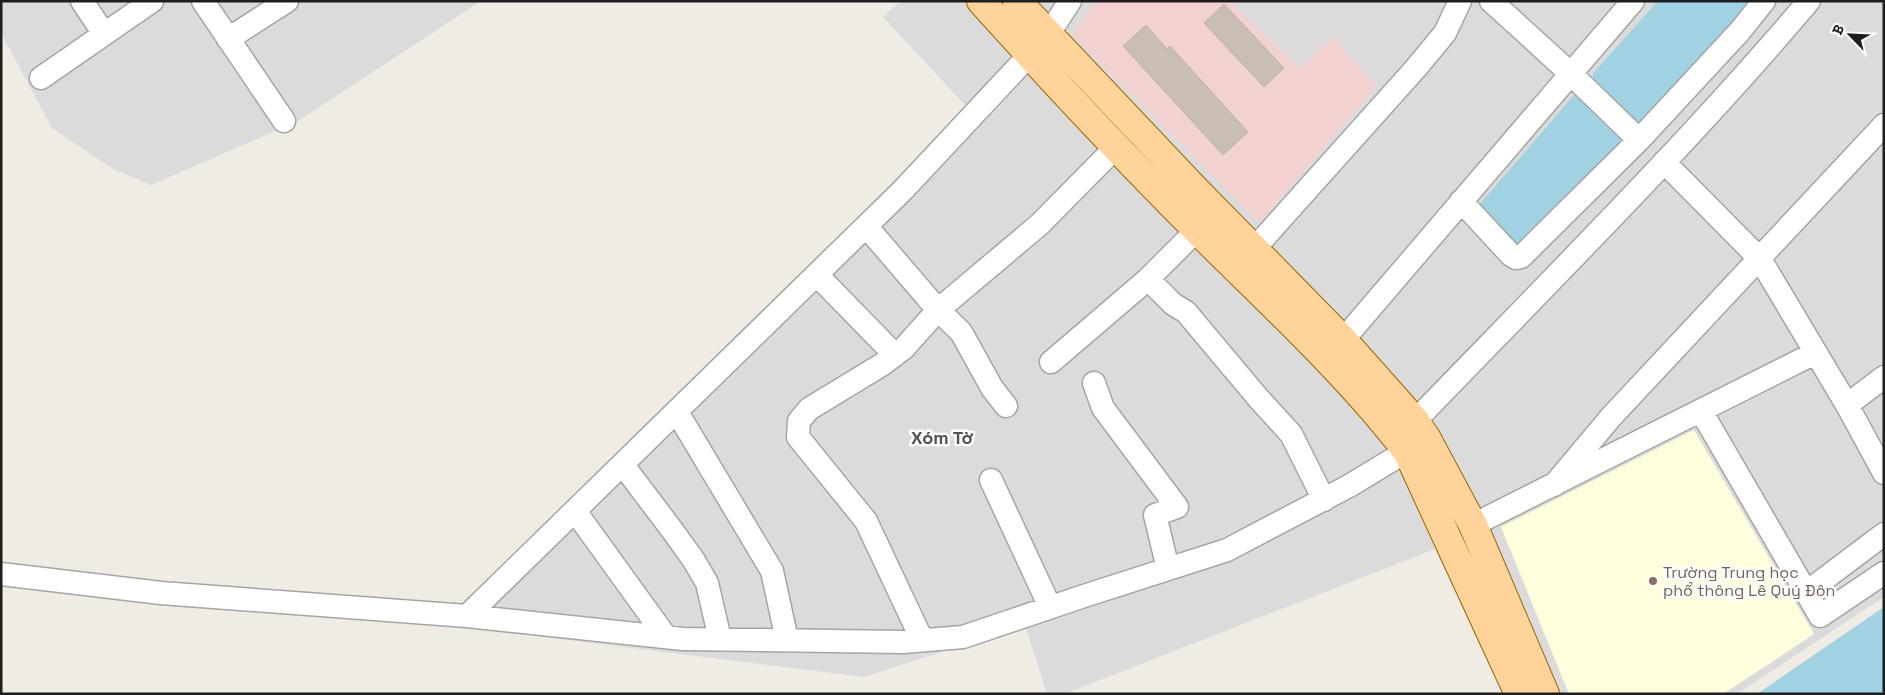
<svg xmlns="http://www.w3.org/2000/svg" width="1885" height="695" font-family="'Space Grotesk',sans-serif">
	<rect width="100%" height="100%" fill="#f0ebe3"/>
	<path fill="#dcdbdb" d="M1 1H481L298 121 151 185 113 169 52 128 1 33Z
		M901 1H1884V597L1737 694H1502L1435 549 1064 694H1047L1025 625 864 677 448 625 792 286 966 106 883 17Z"/>
	<path fill="#f2d2d1" d="M1096 1H1230L1300 68 1333 36 1377 86 1259 223 1072 35Z"/>
	<path fill="#ffd" d="M1694 430 1814 634 1723 694H1569L1501 527Z"/>
	<path fill="#a0d2e1" d="M1658 1H1752L1640 128 1593 80V73L1596 70Z
		M1576 93 1625 139 1522 251 1478 206Z
		M1884 607V694H1757Z"/>
	<path fill="#c8beb6" stroke="#c2b2a4" d="M1224 4 1284 68 1264 87 1204 23Z
		M1146 25 1167 49 1170 46 1248 132 1223 155 1123 46Z"/>
	<g fill="none" stroke-linecap="round" stroke-linejoin="round">
		<g stroke="#a5a5a5" stroke-width="25">
			<path id="minor" d="M82 1 104 34
				M203 1 284 121
				M1491 1 1571 74 1639 140
				M228 39 287 1
				M41 78 152 1
				M1664 162 1760 259 1847 405 1884 473
				M1461 201 1511 255 1516 258 1521 257 1639 140 1740 31 1764 1
				M866 226 938 310 961 332 992 388 1006 406
				M1254 249 1416 68 1445 33 1460 1
				M817 275 895 355
				M1148 279 1173 304 1186 312 1259 399 1291 434 1324 500
				M1343 340 1633 1
				M1051 362 1148 279 1197 230
				M1094 383 1103 408 1177 507 1155 515 1168 569
				M1847 405 1884 377
				M1701 411 1820 616 1884 573
				M677 412 772 571 787 640
				M1415 421C1548 283 1685 147 1809 1
				M623 465 672 530 693 559 707 583 720 639
				M991 480 1050 607
				M1554 485 1611 417 1884 125
				M575 511 666 637
				M1473 525 1815 353
				M1 574 161 593 467 616 683 639 903 642 963 637 1084 596 1227 550 1349 486 1420 443
				M1807 592 1884 534
				M467 616 903 190 1048 35 1070 1
				M922 640 866 521 798 437 799 421 809 409 883 364 904 348 938 310 1040 224 1116 147"/>
		</g>
		<g stroke="#986600" stroke-width="30">
			<path id="major" d="M981 1C1052 80 1124 157 1199 232 1270 303 1345 371 1407 451L1519 694
				M1017 1 1193 187 1343 340 1415 421 1427 439 1473 525 1545 694"/>
		</g>
		<use href="#minor" stroke="#fff" stroke-width="22"/>
		<use href="#major" stroke="#ffd399" stroke-width="28"/>
	</g>
	<circle fill="#8d6e63" stroke="#fff" stroke-width="2" cx="1653" cy="581" r="5"/>
	<g text-anchor="middle" dominant-baseline="central" stroke-width="5" stroke-linejoin="round" paint-order="stroke">
		<g font-size="16" fill="#785e54" stroke="#fff" text-anchor="start">
			<text x="1663" y="572">Trường Trung học<tspan x="1663" dy="18">phổ thông Lê Quý Đôn</tspan></text>
		</g>
		<g font-size="18" font-weight="bold" fill="#515151" stroke="#fff">
			<text x="942" y="437">Xóm Tờ</text>
		</g>
	</g>
	<rect width="1885" height="695" fill="none" stroke="#1e1e1e" stroke-width="5"/>
	<g transform="translate(1850 35) rotate(294)" stroke="#ffffff" stroke-width="4" paint-order="stroke">
	<path d="M0-4L9 19L0 12L-9 19Z" fill="#1e1e1e"/>
	<text y="-8" font-size="14" font-weight="bold" text-anchor="middle" fill="#1e1e1e">B</text>
	</g>
</svg>
